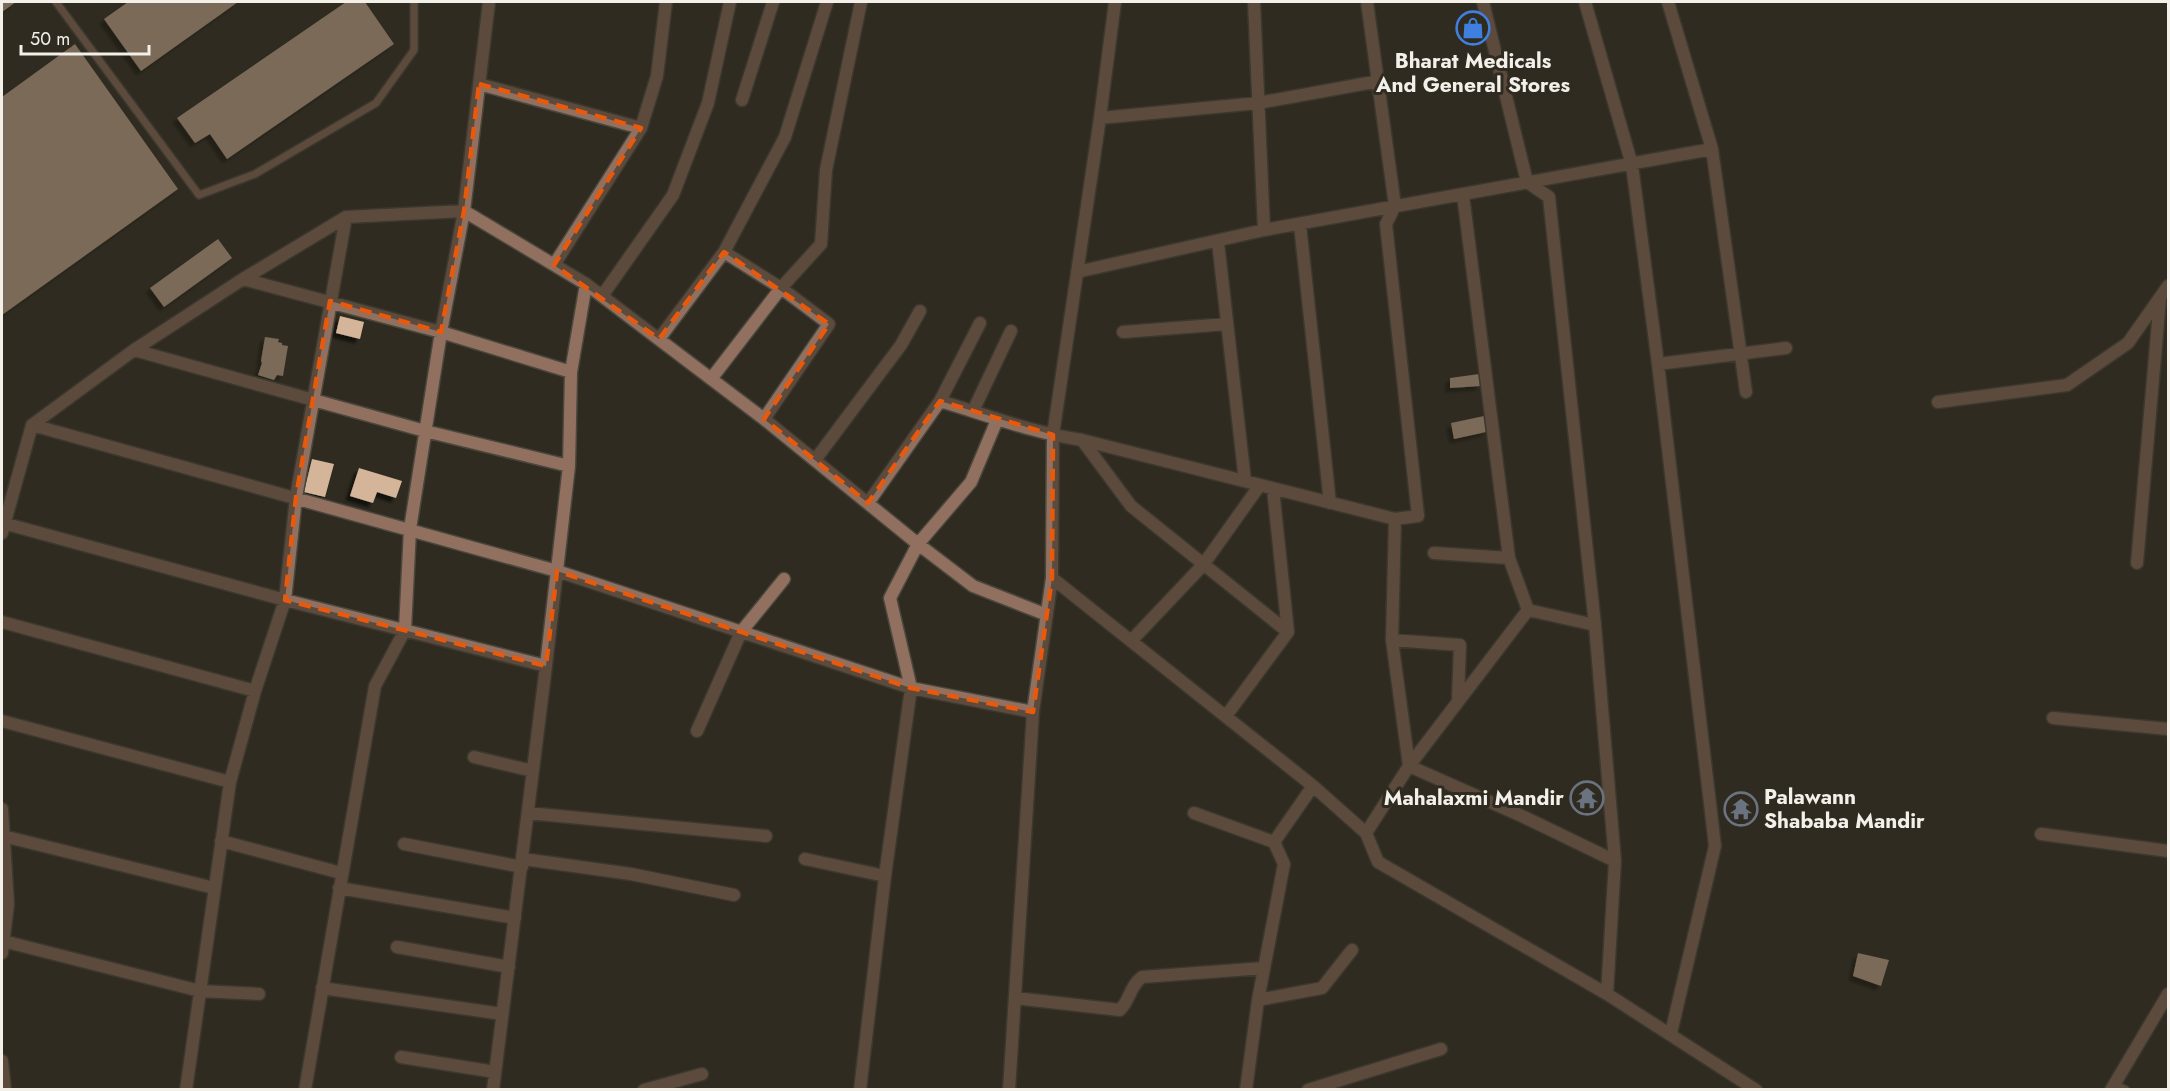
<svg xmlns="http://www.w3.org/2000/svg" width="2170" height="1091" font-family="Jost,sans-serif">
	<defs>
		<filter id="shadow"><feDropShadow dx="-4.5" dy="4.5" stdDeviation="1.5" flood-color="#0009"/></filter>
	</defs>
	<rect width="100%" height="100%" fill="#2f2b21"/>
	<path fill="#d4b59a" filter="url(#shadow)" d="M2 2H16L2 12Z
		M128 2H238L141 71 104 19Z
		M346 2H365L394 44 227 159 210 134 195 143 177 118Z
		M75 44 178 189 2 315V97Z
		M218 239 232 258 164 307 150 288Z
		M340 316 364 322 360 339 336 333Z
		M265 337 279 339 278 342 282 343V345L288 346 283 376 277 375 274 380 258 375 262 363 261 361Z
		M1479 374 1481 386 1450 388V378Z
		M1484 416 1486 432 1454 439 1451 423Z
		M312 459 334 464 325 497 304 492Z
		M359 468 402 481 396 498 377 492 373 503 350 496Z
		M1858 953 1889 960 1881 986 1853 976Z"/>
	<g fill="none" stroke-linecap="round" stroke-linejoin="round">
		<g stroke="#4a473d" stroke-width="10">
			<path id="service" d="M56 2 199 195 255 174 376 103 414 50V2
				M2114 1084 2126 1090"/>
		</g>
		<g stroke="#4a473d" stroke-width="15">
			<path id="minor" d="M1254 2 1264 230 1712 149
				M1367 2 1395 206 1386 224 1418 516 1395 519
				M1483 2 1527 182 1549 197 1595 625 1615 861 1607 994
				M1585 2 1632 165 1658 364 1715 846 1671 1033
				M1668 2 1712 149 1746 392
				M479 84 641 128
				M742 100 773 2
				M1100 118 1258 103 1379 81
				M1300 225 1330 503
				M1218 242 1245 481
				M724 252 781 288 829 324 764 419
				M554 265 641 128 657 76 666 2
				M1077 272 1264 230
				M243 279 441 332 571 372
				M602 296 673 195 708 103 730 2
				M1123 332 1227 324
				M659 339 724 252 785 137 827 2
				M134 350 425 431 569 466
				M1658 364 1786 348
				M711 379 781 288 821 244 826 170 861 2
				M940 401C987 415 1033 433 1082 440L1395 519 1392 640 1409 766 1524 817 1615 861
				M1938 402 2067 385 2128 343 2168 286
				M973 411 1011 331
				M32 425 557 571 911 688 1033 712
				M1082 440 1131 506 1288 632 1226 716
				M815 460 901 345 920 311
				M1273 489 1288 632
				M868 503 940 401 980 323
				M3 523 285 600 546 666
				M2 533 32 425 134 350 243 279 346 217 464 211 586 284 764 419 918 544 973 586 1047 615
				M1434 553 1509 558
				M2137 563 2160 299
				M1052 578 1313 786 1366 833 1378 862 1607 994 1756 1090
				M1528 610 1595 625
				M2 622 255 691
				M1392 640 1460 645 1458 699
				M1131 641 1203 565 1260 485
				M2053 718 2168 729
				M2 721 230 782
				M697 731 741 632 784 579
				M474 757 533 771
				M2 809 8 904 2 953
				M528 813 766 836
				M1194 813 1274 842 1313 786
				M1366 833 1409 766 1528 610 1509 558 1463 195
				M2041 834 2168 851
				M3 836 214 888
				M221 841 341 873
				M404 844 522 867
				M523 859 631 874 734 895
				M805 859 885 876
				M339 888 515 918
				M3 941 200 991 259 994
				M397 947 509 967
				M322 988 502 1014
				M1015 998 1120 1010C1130 1000 1130 986 1142 977L1264 968
				M1258 1000 1322 988 1352 950
				M401 1057 495 1072
				M2 1061 5 1090
				M186 1090 230 782 255 691 285 600 296 497 346 217
				M305 1090 375 686 405 630 410 529 441 332 464 211 489 2
				M493 1090 546 666 569 466 571 372 586 284
				M644 1090 702 1074
				M860 1090 885 876 911 688 890 598 918 544 971 482 997 420
				M1009 1090 1033 712 1052 578 1053 435 1100 118 1115 2
				M1246 1090 1258 1000 1284 864 1274 842
				M1308 1090 1441 1049
				M2111 1090 2168 994"/>
		</g>
		<use href="#service" stroke="#92705f" stroke-width="7"/>
		<use href="#minor" stroke="#92705f" stroke-width="12"/>
	</g>
	<path d="M0 0H2170V1091H0ZM479 84 641 128 554 265 659 339 724 252 829 324 764 419 868 503 940 401 1053 435 1052 578 1033 712 911 688 557 571 546 666 285 600 296 497 330 301 441 332 464 211Z" fill="#2f2b21" fill-opacity=".55" fill-rule="evenodd"/>
	<path fill="none" stroke="#e8590c" stroke-width="4.5" stroke-dasharray="12 8" stroke-linejoin="round" d="M479 84 641 128 554 265 659 339 724 252 829 324 764 419 868 503 940 401 1053 435 1052 578 1033 712 911 688 557 571 546 666 285 600 296 497 330 301 441 332 464 211Z"/>
	<defs>
		<g id="shop-ring" transform="scale(1.725)"><circle r="9.5" fill="#2f2b21" stroke="#3f7fe0" stroke-width="1.5"/><path d="M-5-2.5h2.3a2.7 3.5 0 0 1 5.4 0H5L5.5 6h-11ZM-1.5-2.5h3a1.5 2.3 0 0 0-3 0Z" fill="#3f7fe0"/></g>
		<g id="temple-ring" transform="scale(1.725)"><circle r="9.5" fill="#2f2b21" stroke="#6b7280" stroke-width="1.5"/><path d="M0-6L5-2H3V0L6.5 2.5H4V6H1.5V3h-3V6H-4V2.5H-6.5L-3 0V-2H-5Z" fill="#6b7280"/></g>
	</defs>
	<g fill-rule="evenodd">
		<use href="#shop-ring" x="1473" y="28"/>
		<use href="#temple-ring" x="1587" y="798"/>
		<use href="#temple-ring" x="1741" y="809"/>
	</g>
	<g text-anchor="middle" dominant-baseline="central" stroke-width="6" stroke-linejoin="round" paint-order="stroke">
		<g font-size="21" font-weight="bold" fill="#f2f0e9" stroke="#2f2b21">
			<text x="1473" y="61">Bharat Medicals<tspan x="1473" dy="24">And General Stores</tspan></text>
			<text x="1764" y="797" text-anchor="start">Palawann<tspan x="1764" dy="24">Shababa Mandir</tspan></text>
			<text x="1564" y="798" text-anchor="end">Mahalaxmi Mandir</text>
		</g>
	</g>
	<rect width="2170" height="1091" fill="none" stroke="#f2f0e9" stroke-width="6"/>
	<path d="M21 45v9h128v-9" fill="none" stroke="#f2f0e9" stroke-width="3"/>
	<text x="30" y="45" font-size="18" fill="#f2f0e9" stroke="#2f2b21" stroke-width="4.5" paint-order="stroke">50 m</text>
</svg>
